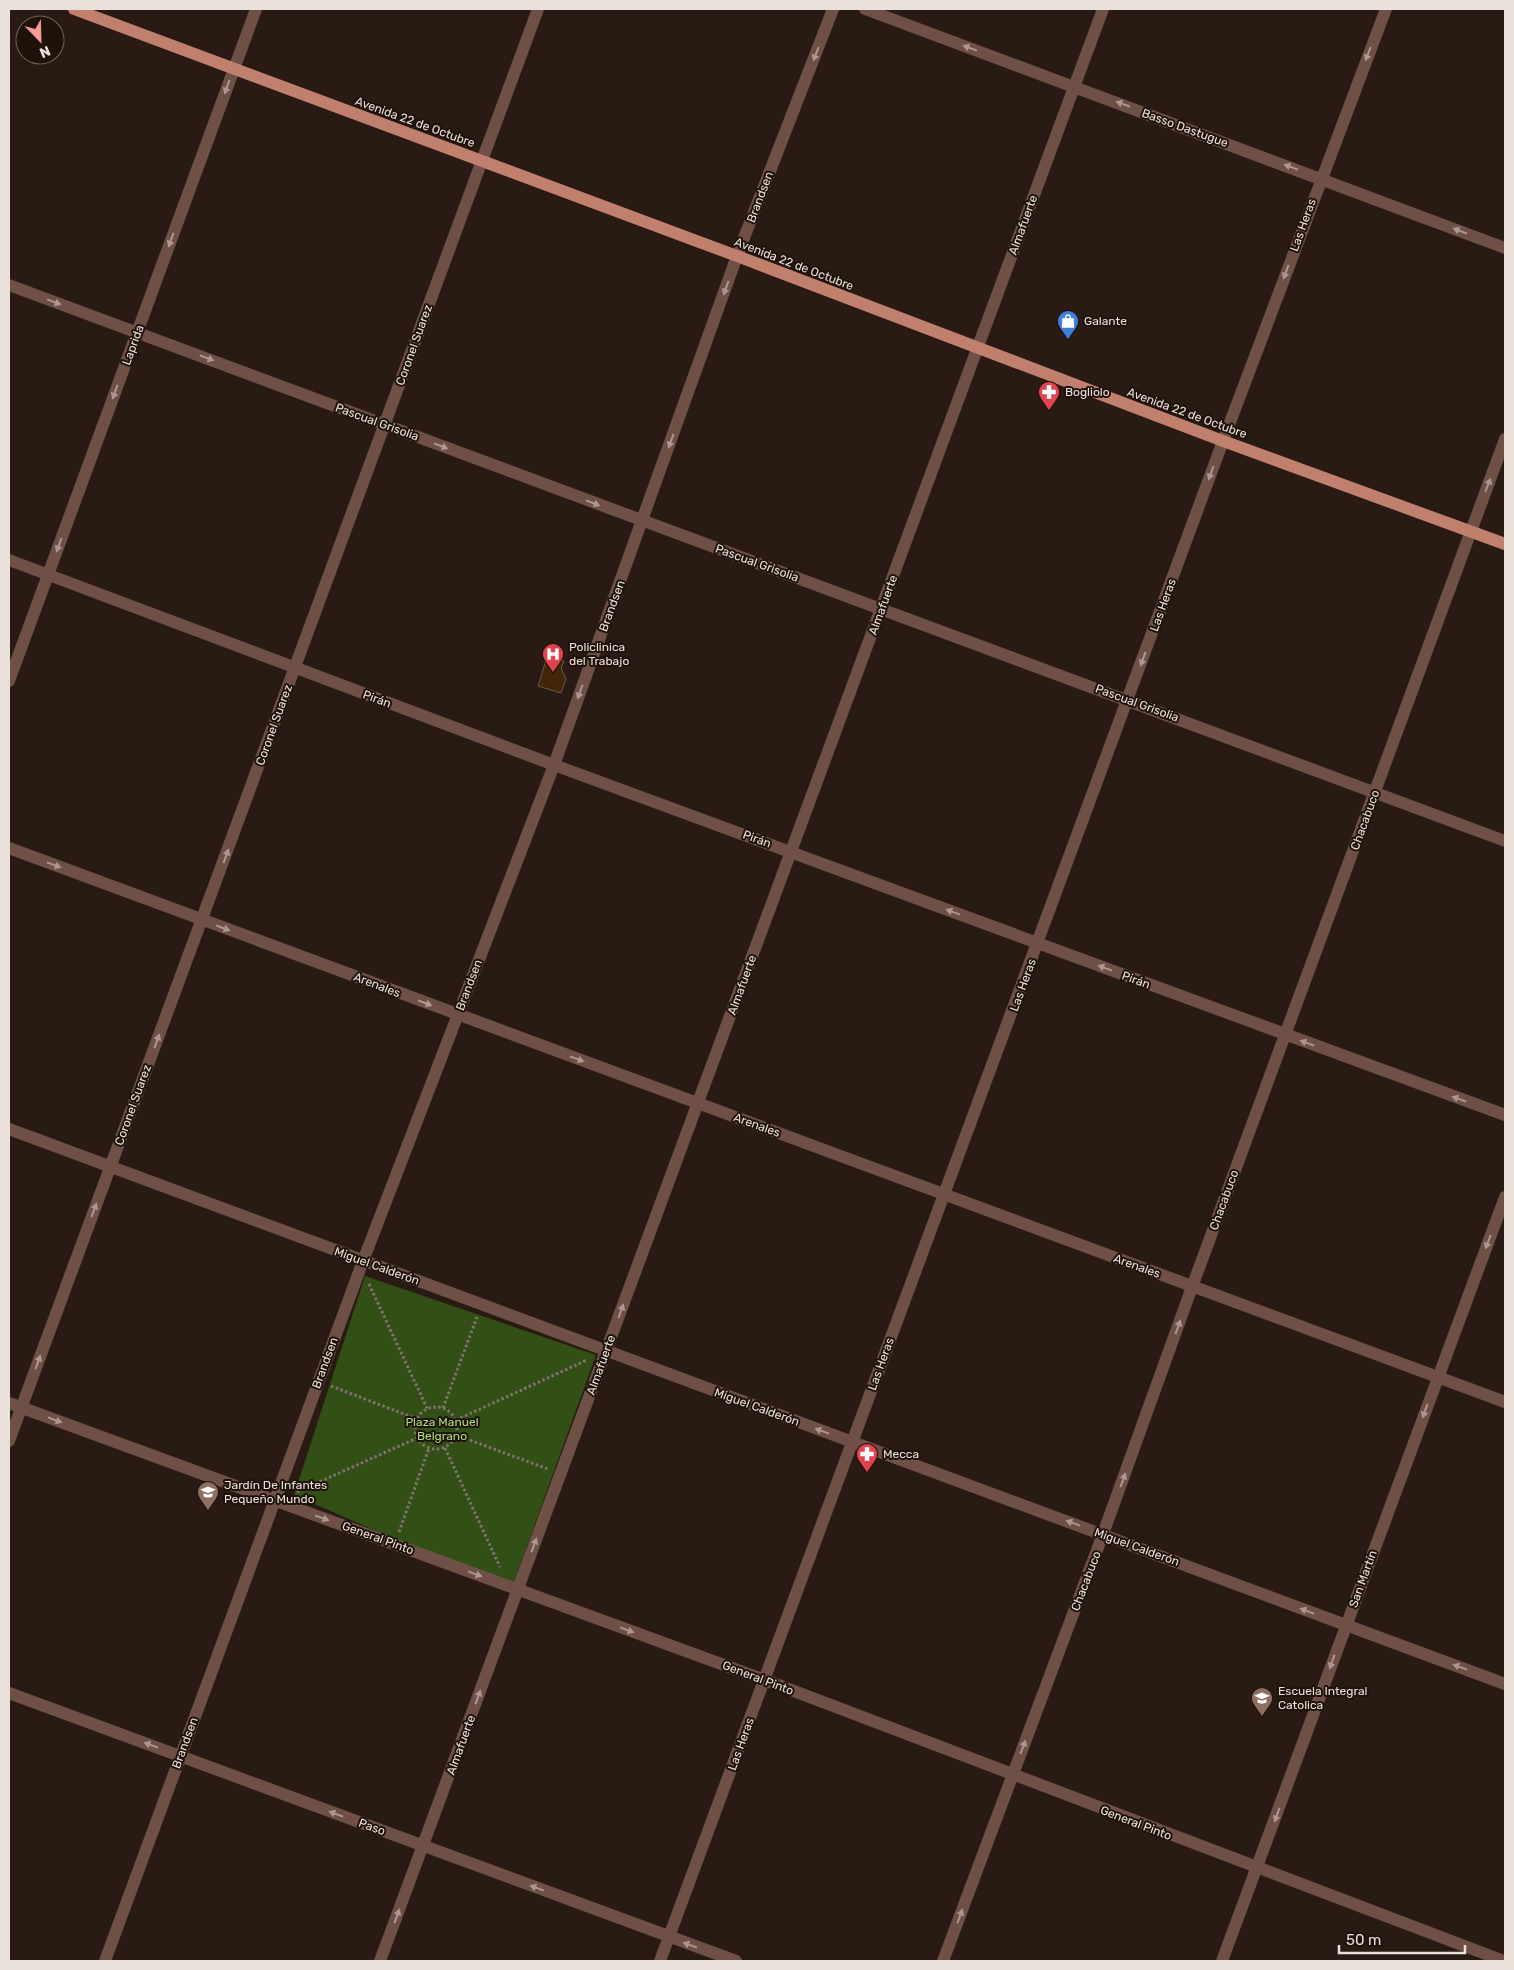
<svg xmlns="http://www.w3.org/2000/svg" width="1514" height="1970" font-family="Rubik,sans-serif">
	<rect width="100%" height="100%" fill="#291b13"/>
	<path fill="#324f16" d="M365 1276 596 1355 511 1590 294 1495Z"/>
	<path fill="#422608" stroke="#66584c" d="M548 654 564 661 561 668 566 679 561 693 538 686Z"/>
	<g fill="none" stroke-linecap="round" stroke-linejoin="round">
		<path stroke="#80746d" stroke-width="3" stroke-dasharray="2.5 2.5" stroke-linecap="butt" d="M369 1284 427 1408
			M331 1386 417 1419
			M415 1428a21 21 0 1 1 42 0a21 21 0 1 1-42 0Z
			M443 1408 477 1317
			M456 1420 587 1360
			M456 1435 548 1469
			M445 1448 500 1567
			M297 1492 417 1438
			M399 1532 429 1448"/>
		<path stroke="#6f5047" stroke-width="12" d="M865 9 1505 248
			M9 285 1505 841
			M9 560 554 765 1505 1115
			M9 681 256 9
			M9 848 1505 1402
			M9 1129 1505 1684
			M9 1403 765 1680 1504 1961
			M9 1441 538 9
			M9 1693 736 1961
			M105 1961 363 1261 554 765 737 256 833 9
			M380 1961 1103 9
			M660 1961 1223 441 1386 9
			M943 1961 1103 1534 1192 1287 1505 439
			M1222 1961 1505 1197"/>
		<path stroke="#c1806e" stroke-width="12" d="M74 9 737 256 1223 441 1505 544"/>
	</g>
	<defs><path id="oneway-solid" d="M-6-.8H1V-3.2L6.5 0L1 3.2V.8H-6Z" transform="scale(1.25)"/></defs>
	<g fill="#ad9891">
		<use href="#oneway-solid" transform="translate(970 48) rotate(-160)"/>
		<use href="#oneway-solid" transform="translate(816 54) rotate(111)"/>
		<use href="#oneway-solid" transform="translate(1368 54) rotate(111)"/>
		<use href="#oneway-solid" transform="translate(227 87) rotate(110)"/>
		<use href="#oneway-solid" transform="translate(1123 104) rotate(-160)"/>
		<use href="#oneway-solid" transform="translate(1291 167) rotate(-160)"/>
		<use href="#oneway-solid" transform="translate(1460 231) rotate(-159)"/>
		<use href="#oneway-solid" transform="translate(171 240) rotate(110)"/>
		<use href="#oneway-solid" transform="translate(1286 272) rotate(110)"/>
		<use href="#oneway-solid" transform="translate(726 288) rotate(110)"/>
		<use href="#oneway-solid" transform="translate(54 302) rotate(20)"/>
		<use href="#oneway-solid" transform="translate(207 358) rotate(20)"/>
		<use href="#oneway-solid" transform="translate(115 392) rotate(110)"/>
		<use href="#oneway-solid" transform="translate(671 441) rotate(110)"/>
		<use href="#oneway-solid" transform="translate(441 446) rotate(21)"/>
		<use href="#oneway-solid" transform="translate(1211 473) rotate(110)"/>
		<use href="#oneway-solid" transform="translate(1488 485) rotate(-69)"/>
		<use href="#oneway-solid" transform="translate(593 503) rotate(21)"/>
		<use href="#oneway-solid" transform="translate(59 545) rotate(110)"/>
		<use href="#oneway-solid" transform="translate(1143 659) rotate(110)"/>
		<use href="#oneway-solid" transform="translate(580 692) rotate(110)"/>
		<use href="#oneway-solid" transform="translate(226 856) rotate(-70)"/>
		<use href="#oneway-solid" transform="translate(54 865) rotate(20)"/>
		<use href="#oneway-solid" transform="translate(953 912) rotate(-160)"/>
		<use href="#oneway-solid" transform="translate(223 928) rotate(21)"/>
		<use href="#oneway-solid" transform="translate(1105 968) rotate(-160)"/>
		<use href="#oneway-solid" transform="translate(425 1003) rotate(21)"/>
		<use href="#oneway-solid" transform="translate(157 1041) rotate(-70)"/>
		<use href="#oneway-solid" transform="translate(1307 1043) rotate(-160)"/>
		<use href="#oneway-solid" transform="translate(577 1059) rotate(20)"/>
		<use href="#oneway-solid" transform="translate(1459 1099) rotate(-160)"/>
		<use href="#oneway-solid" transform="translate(94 1210) rotate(-70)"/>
		<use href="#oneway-solid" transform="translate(1488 1242) rotate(111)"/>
		<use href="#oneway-solid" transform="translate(621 1311) rotate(-70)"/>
		<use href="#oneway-solid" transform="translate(1178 1327) rotate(-70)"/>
		<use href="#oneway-solid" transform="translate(38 1362) rotate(-70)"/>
		<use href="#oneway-solid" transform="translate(1425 1411) rotate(110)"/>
		<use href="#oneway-solid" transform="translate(55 1420) rotate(20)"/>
		<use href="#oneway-solid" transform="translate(822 1431) rotate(-160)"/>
		<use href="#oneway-solid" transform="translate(1123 1480) rotate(-70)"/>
		<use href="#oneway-solid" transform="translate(322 1518) rotate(20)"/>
		<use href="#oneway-solid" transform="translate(1073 1523) rotate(-160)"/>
		<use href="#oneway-solid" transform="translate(534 1545) rotate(-70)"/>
		<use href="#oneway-solid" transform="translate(475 1574) rotate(20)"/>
		<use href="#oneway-solid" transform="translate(1307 1611) rotate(-160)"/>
		<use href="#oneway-solid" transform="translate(627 1630) rotate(20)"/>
		<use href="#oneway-solid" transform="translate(1332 1662) rotate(110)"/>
		<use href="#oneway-solid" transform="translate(1460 1667) rotate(-160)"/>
		<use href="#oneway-solid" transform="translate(478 1697) rotate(-70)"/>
		<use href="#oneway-solid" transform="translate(151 1745) rotate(-160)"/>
		<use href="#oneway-solid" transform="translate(1023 1747) rotate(-69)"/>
		<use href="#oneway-solid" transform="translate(336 1814) rotate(-160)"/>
		<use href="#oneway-solid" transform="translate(1277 1815) rotate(110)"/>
		<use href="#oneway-solid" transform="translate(537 1888) rotate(-160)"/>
		<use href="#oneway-solid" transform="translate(397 1916) rotate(-70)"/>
		<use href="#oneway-solid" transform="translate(960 1916) rotate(-70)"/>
		<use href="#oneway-solid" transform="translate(690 1945) rotate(-160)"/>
	</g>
	<defs>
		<g id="shop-pin" transform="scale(1.125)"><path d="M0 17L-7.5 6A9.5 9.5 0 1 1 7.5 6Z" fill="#3f7fe0" stroke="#1f120a"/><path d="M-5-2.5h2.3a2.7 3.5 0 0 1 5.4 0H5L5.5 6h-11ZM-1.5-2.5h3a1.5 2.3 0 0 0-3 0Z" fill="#fff"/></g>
		<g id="pharmacy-pin" transform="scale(1.125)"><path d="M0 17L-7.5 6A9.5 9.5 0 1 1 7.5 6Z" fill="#e0444e" stroke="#1f120a"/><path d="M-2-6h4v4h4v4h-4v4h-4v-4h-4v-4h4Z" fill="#fff"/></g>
		<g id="hospital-pin" transform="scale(1.125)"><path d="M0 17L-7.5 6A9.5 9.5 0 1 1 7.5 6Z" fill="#e0444e" stroke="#1f120a"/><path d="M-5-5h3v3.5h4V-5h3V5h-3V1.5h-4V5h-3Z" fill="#fff"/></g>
		<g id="school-pin" transform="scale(1.125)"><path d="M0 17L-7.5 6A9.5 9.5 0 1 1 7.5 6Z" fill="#8d6e63" stroke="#1f120a"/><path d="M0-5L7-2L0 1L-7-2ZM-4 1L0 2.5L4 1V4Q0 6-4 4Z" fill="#fff"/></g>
	</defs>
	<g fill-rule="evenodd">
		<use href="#shop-pin" x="1068" y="321"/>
		<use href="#pharmacy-pin" x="1049" y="392"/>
		<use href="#hospital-pin" x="553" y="654"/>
		<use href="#pharmacy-pin" x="867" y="1454"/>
		<use href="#school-pin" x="208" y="1492"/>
		<use href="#school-pin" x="1262" y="1698"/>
	</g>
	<g text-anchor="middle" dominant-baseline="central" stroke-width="4" stroke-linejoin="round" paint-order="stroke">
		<g font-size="12" fill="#ebe1db" stroke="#1f120a">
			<text transform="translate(415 122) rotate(20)">Avenida 22 de Octubre</text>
			<text transform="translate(1185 128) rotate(20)">Basso Dastugue</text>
			<text transform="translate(760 197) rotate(-69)">Brandsen</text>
			<text transform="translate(1023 225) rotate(-70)">Almafuerte</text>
			<text transform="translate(1303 225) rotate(-70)">Las Heras</text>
			<text transform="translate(794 264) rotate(21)">Avenida 22 de Octubre</text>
			<text transform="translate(133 345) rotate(-70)">Laprida</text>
			<text transform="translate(414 345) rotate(-70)">Coronel Suarez</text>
			<text transform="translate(1187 413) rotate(20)">Avenida 22 de Octubre</text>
			<text transform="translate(377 422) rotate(20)">Pascual Grisolia</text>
			<text transform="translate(757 563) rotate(20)">Pascual Grisolia</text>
			<text transform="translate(883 605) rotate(-70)">Almafuerte</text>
			<text transform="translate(1163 605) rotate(-70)">Las Heras</text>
			<text transform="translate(612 606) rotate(-70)">Brandsen</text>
			<text transform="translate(377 699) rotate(20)">Pirán</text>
			<text transform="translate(1137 703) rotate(20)">Pascual Grisolia</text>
			<text transform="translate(274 725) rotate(-70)">Coronel Suarez</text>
			<text transform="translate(1365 820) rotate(-70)">Chacabuco</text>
			<text transform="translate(757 839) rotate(20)">Pirán</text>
			<text transform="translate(1136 980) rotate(20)">Pirán</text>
			<text transform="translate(377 985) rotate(21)">Arenales</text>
			<text transform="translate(469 985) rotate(-69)">Brandsen</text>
			<text transform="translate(742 985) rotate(-70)">Almafuerte</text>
			<text transform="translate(1023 985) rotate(-70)">Las Heras</text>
			<text transform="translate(133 1105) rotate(-70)">Coronel Suarez</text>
			<text transform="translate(757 1125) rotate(20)">Arenales</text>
			<text transform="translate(1224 1200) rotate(-70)">Chacabuco</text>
			<text transform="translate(377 1266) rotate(20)">Miguel Calderón</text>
			<text transform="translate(1137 1266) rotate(20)">Arenales</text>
			<text transform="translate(325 1363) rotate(-70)">Brandsen</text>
			<text transform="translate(881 1364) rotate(-70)">Las Heras</text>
			<text transform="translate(601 1365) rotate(-70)">Almafuerte</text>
			<text transform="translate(757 1407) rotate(20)">Miguel Calderón</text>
			<text transform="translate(378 1538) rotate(20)">General Pinto</text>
			<text transform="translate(1137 1547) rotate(20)">Miguel Calderón</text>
			<text transform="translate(1363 1579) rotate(-70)">San Martín</text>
			<text transform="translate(1086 1581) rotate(-69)">Chacabuco</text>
			<text transform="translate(758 1678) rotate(21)">General Pinto</text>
			<text transform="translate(185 1743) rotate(-70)">Brandsen</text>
			<text transform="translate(741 1744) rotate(-70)">Las Heras</text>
			<text transform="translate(461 1745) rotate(-70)">Almafuerte</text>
			<text transform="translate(1136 1823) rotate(21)">General Pinto</text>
			<text transform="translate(372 1827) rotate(20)">Paso</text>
		</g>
		<g font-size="12" fill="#ebe1db" stroke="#1f120a" text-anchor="start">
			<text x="1084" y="321">Galante</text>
			<text x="1065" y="392">Bogliolo</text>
			<text x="569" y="647">Policlinica<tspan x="569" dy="14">del Trabajo</tspan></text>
			<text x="883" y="1454">Mecca</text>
			<text x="224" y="1485">Jardín De Infantes<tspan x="224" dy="14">Pequeño Mundo</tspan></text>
			<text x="1278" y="1691">Escuela Integral<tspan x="1278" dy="14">Catolica</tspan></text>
		</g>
		<g font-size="12" fill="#abde83" stroke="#1f120a">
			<text x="442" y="1422">Plaza Manuel<tspan x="442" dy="14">Belgrano</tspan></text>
		</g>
	</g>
	<rect width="1514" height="1970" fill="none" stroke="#ebe1db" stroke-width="20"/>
	<g transform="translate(40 40) rotate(157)"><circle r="24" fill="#1f120a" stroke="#71655e"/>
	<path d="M0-4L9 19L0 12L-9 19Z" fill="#f59c96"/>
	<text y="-8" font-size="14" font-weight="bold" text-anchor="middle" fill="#ebe1db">N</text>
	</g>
	<path d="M1339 1945v8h126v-8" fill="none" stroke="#ebe1db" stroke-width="2.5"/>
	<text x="1346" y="1945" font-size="15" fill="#ebe1db" stroke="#1f120a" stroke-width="4" paint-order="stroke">50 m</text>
</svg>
